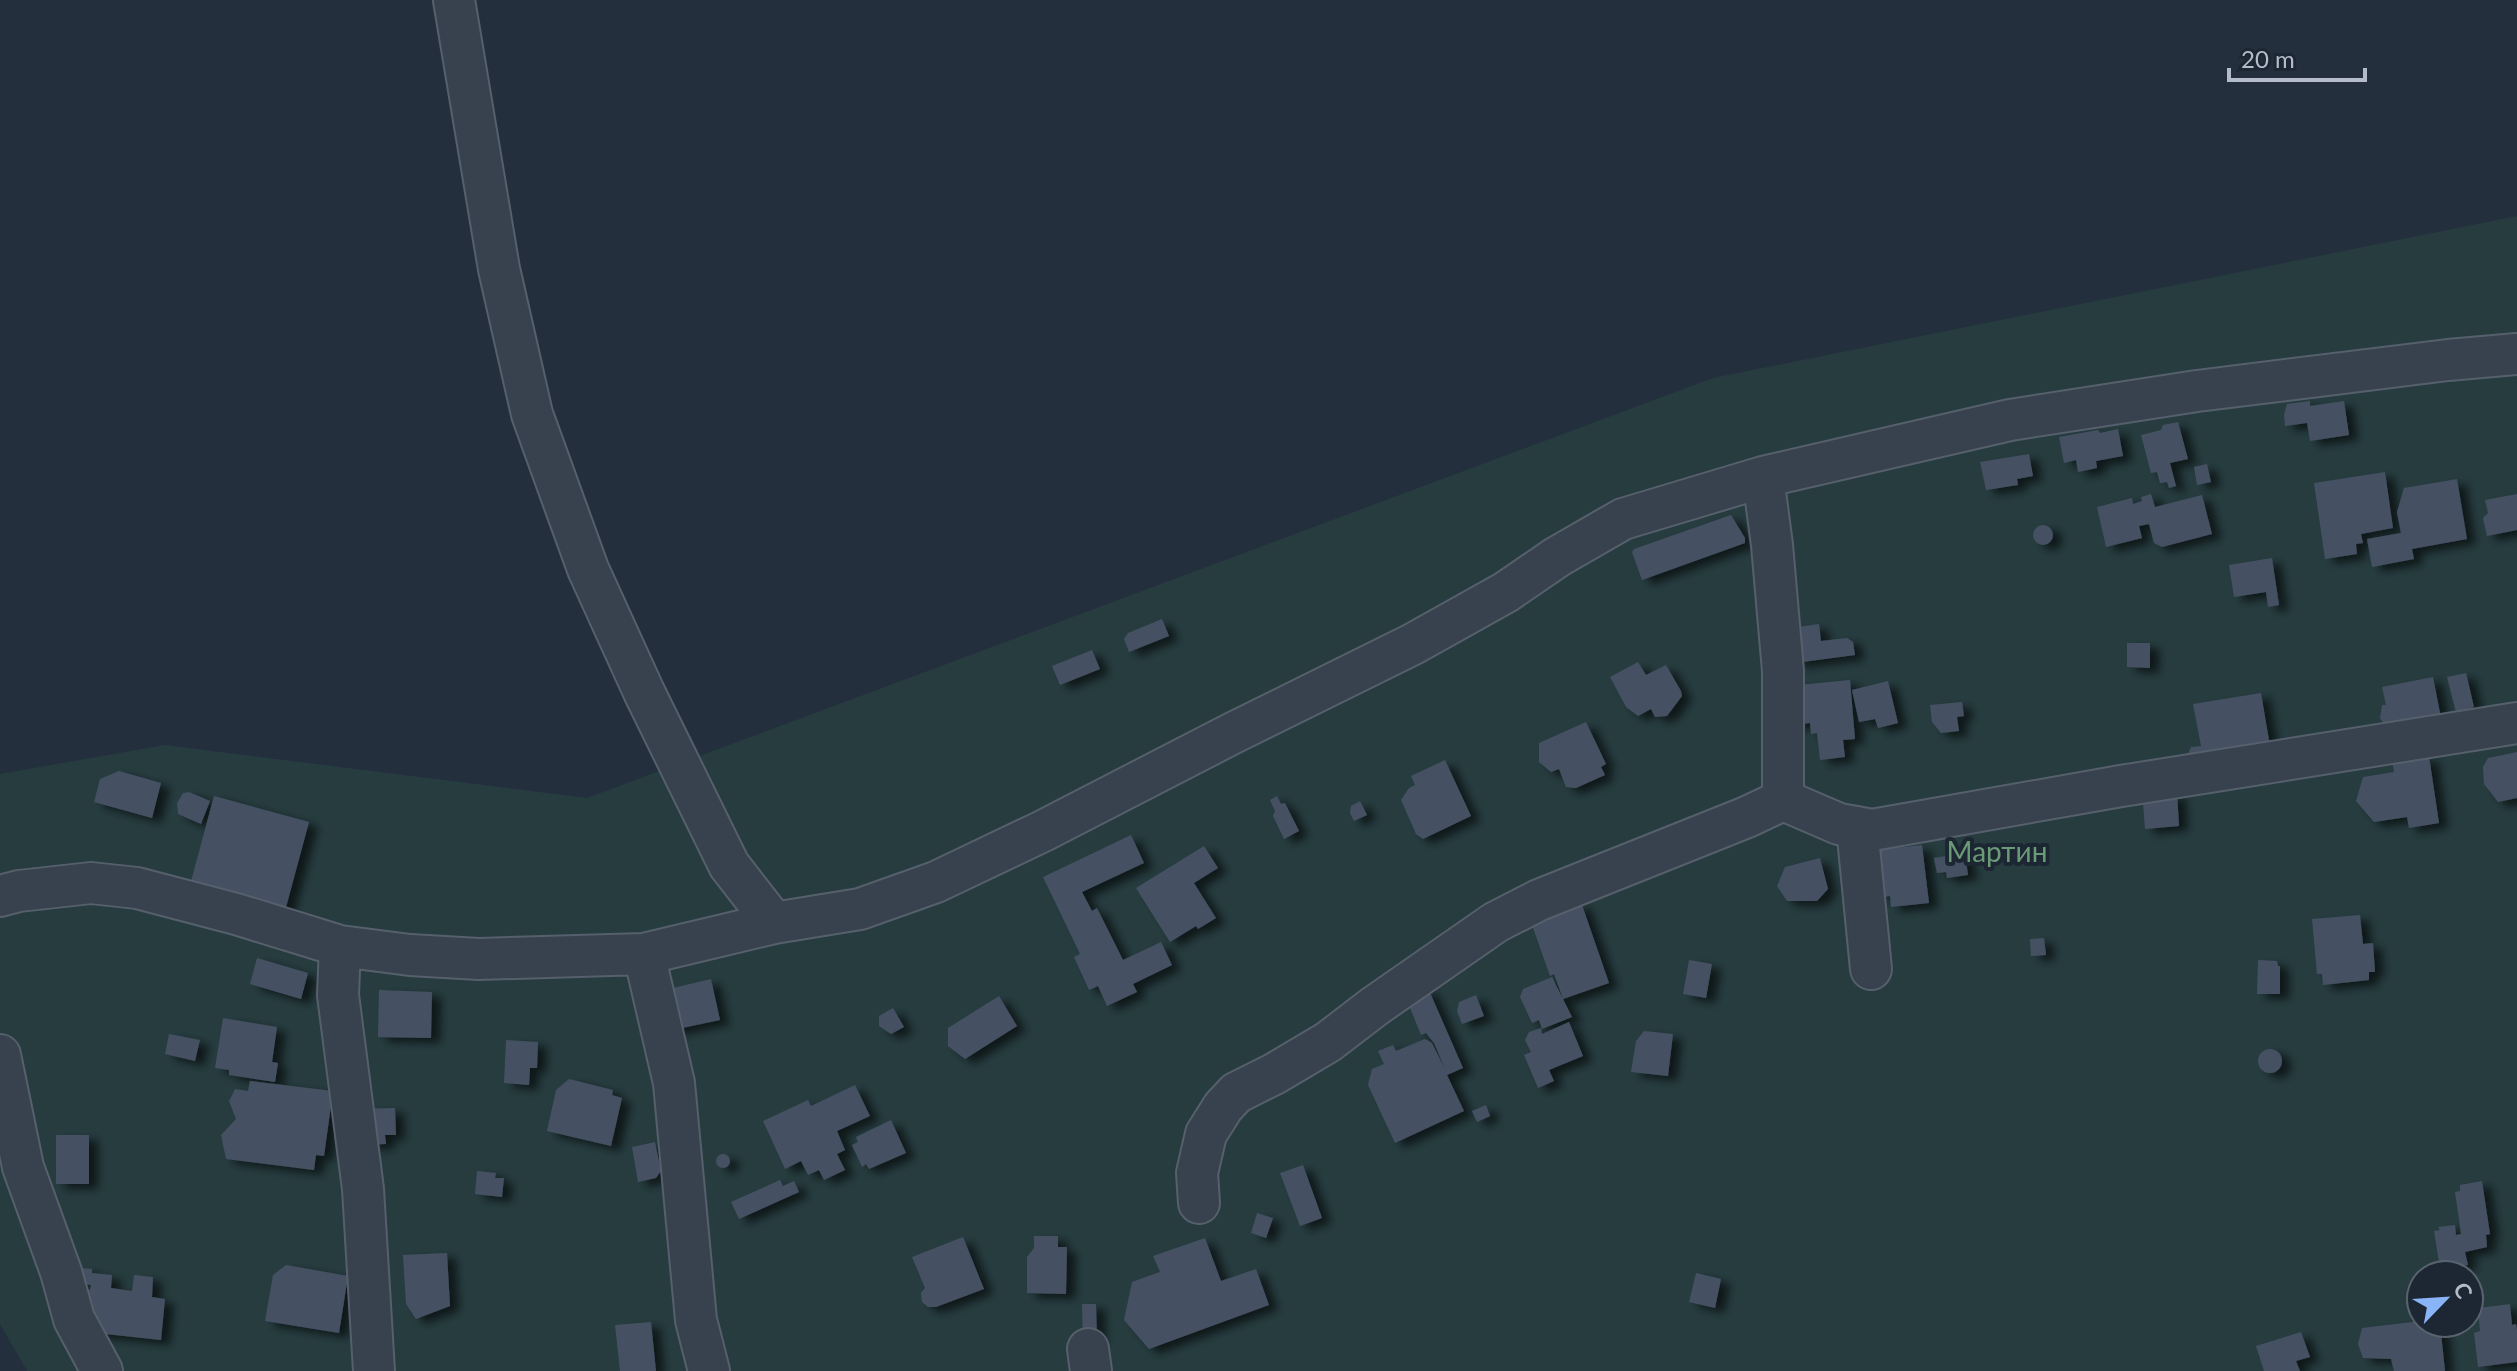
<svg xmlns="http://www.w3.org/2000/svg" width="2517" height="1371" font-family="Lato,sans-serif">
	<defs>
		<filter id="shadow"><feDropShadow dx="9" dy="5" stdDeviation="4" flood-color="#0009"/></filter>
	</defs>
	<rect width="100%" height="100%" fill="#242f3e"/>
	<path fill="#263c3f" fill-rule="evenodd" d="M2517 216V1371H27L0 1324V774L165 745 587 798 1713 378ZM2421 1275H2469V1323H2421Z"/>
	<path fill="#455162" filter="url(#shadow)" d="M2310 401V406L2344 401 2349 435 2310 441 2307 423 2285 426 2284 415 2287 404Z
		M2178 422 2188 459 2170 463 2176 486 2169 488 2167 482 2160 483 2157 472 2151 473 2141 435 2161 430 2163 425Z
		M2118 429 2123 456 2096 461 2097 468 2078 472 2076 460 2064 463 2059 437 2098 430 2100 433Z
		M2029 454 2033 476 2017 479 2018 485 1986 490 1980 462Z
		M2207 464 2211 482 2197 485 2194 467Z
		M2385 472 2393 528 2361 534 2363 543 2356 544 2357 554 2325 559 2314 483Z
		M2457 479 2467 539 2412 549 2414 559 2372 567 2367 539 2401 533 2397 512 2404 488Z
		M2151 494 2155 507 2202 495 2212 534 2162 547 2154 543 2149 524 2139 526 2142 538 2106 547 2097 507 2132 498 2133 504 2142 501 2141 497Z
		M2517 494V530L2487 536 2483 518 2488 513 2485 500Z
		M1731 515 1745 538V543L1642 580 1632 552 1634 549Z
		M2033 535a10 10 0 1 1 20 0a10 10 0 1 1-20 0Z
		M2272 558 2279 605 2268 607 2266 592 2234 597 2229 565Z
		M1162 619 1169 636 1129 652 1124 639 1128 633Z
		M1819 624 1821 641 1847 638 1853 642 1855 655 1795 663 1791 628Z
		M2127 643H2150V668L2127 667Z
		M1092 650 1100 669 1060 685 1052 666Z
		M1638 662 1646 675 1666 665 1681 691 1682 696 1667 716 1655 717 1651 709 1638 716 1626 707 1610 677Z
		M2466 673 2474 707 2456 712 2447 677Z
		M2433 677 2442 723 2390 734 2380 718 2382 705H2386L2382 687Z
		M1850 680 1855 739 1843 740 1845 757 1820 760 1817 733 1811 734 1810 723 1792 725 1788 686Z
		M1888 681 1898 723 1878 728 1875 719 1859 722 1852 690Z
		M2261 693 2272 758 2189 765 2188 754 2191 747 2201 746 2193 704Z
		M1962 702 1964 716 1957 717 1959 731 1941 733 1932 722 1930 705Z
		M1586 722 1606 764 1601 767 1605 775 1576 788 1566 787 1559 769 1551 772 1539 762V743Z
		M2517 752V798L2498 802 2484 784 2483 767 2488 758Z
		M2429 756 2439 823 2409 828 2407 817 2374 822 2356 801 2363 777 2394 772 2392 761Z
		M1445 760 1471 816 1423 839 1416 834 1401 800 1409 788 1415 785 1411 776Z
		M119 771 161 783 152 818 94 802 100 779Z
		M189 792 210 801 201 824 178 814 177 803 183 793Z
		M2177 792 2179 826 2145 829 2143 803 2149 799Z
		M214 796 309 822 285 911 190 885Z
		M1277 796 1281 804 1285 803 1299 831 1284 839 1273 816 1275 811 1270 800Z
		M1360 801 1367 815 1354 821 1350 813 1351 806Z
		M1131 835 1144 863 1082 892 1092 911 1097 908 1123 960 1161 942 1172 965 1133 984 1137 992 1107 1006 1098 986 1089 990 1074 957 1080 954 1043 877Z
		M1922 845 1929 903 1891 907 1890 896 1881 897 1870 851Z
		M1204 846 1218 868 1194 883 1216 918 1198 929 1196 926 1170 942 1136 888Z
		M1965 853 1968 875 1947 878 1946 872 1937 873 1934 858Z
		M1820 858 1828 889 1817 901H1787L1777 886 1785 867Z
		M1581 902 1609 983 1563 999 1554 974 1550 976 1532 925Z
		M2360 915 2363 944 2373 943 2375 972H2369V980L2323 985 2322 974H2317L2312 919Z
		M2044 938 2046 955 2031 956 2030 939Z
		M257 958 308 973 301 999 250 984Z
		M1689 960 1712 964 1706 998 1683 994Z
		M2258 960 2277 961 2278 966H2280V994H2257Z
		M1552 977 1572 1017 1542 1029 1539 1020 1532 1023 1520 997 1523 989Z
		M711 979 720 1020 668 1031 660 991Z
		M1428 988 1463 1068 1447 1075 1464 1111 1395 1143 1368 1085 1372 1069 1384 1064 1378 1051 1393 1045 1396 1051 1425 1039 1432 1043 1445 1069 1434 1043 1426 1033 1421 1035 1406 998Z
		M379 990 432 992 431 1038 378 1037Z
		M1476 995 1484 1016 1462 1024 1457 1011 1459 1002Z
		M999 996 1017 1026 965 1059 948 1046V1028Z
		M893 1008 904 1027 891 1034 879 1026V1016Z
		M223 1018 277 1027 272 1062 278 1063 275 1082 229 1075V1070L215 1068Z
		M1569 1022 1583 1056 1549 1070 1554 1081 1538 1088 1524 1055 1531 1052 1525 1040 1529 1032 1541 1028 1542 1034Z
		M1644 1031 1673 1034 1668 1076 1631 1072 1636 1041Z
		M169 1034 200 1040 195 1061 165 1054Z
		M506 1040 538 1042 537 1068H530L529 1085 504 1083Z
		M2258 1061a12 12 0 1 1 24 0a12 12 0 1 1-24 0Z
		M569 1079 613 1090 612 1095 622 1098 611 1146 547 1131 556 1090Z
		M250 1081 333 1091 324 1156 316 1155 314 1170 226 1159 221 1135 236 1119 229 1101 235 1089 248 1091Z
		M855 1085 870 1116 837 1131 845 1150 837 1154 845 1170 824 1180 819 1170 808 1175 801 1161 785 1169 763 1121 808 1100 811 1106Z
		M1486 1105 1490 1116 1477 1122 1472 1111Z
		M395 1108 396 1135H385L386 1144 363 1145 361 1109Z
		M891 1120 906 1153 869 1169 866 1164 862 1167 852 1145 858 1142 856 1137Z
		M56 1135H89V1184H56Z
		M655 1142 661 1171 656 1178 638 1182 632 1147Z
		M716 1161a7 7 0 1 1 14 0a7 7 0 1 1-14 0Z
		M1303 1165 1322 1218 1300 1226 1280 1173Z
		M477 1171 496 1173 495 1178H504L502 1197 475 1194Z
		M780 1180 783 1186 794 1181 799 1192 739 1219 731 1202Z
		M2482 1181 2490 1234 2486 1235 2487 1247 2465 1252 2468 1265 2440 1269 2434 1231 2440 1230 2438 1227 2455 1225 2456 1235 2461 1234 2455 1192 2460 1191V1185Z
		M1257 1213 1273 1218 1266 1238 1251 1233Z
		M1034 1236H1058V1247H1067L1066 1294 1027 1293V1257L1034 1248Z
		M963 1237 984 1289 936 1307H928L922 1302 921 1293 925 1288 912 1257Z
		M1205 1238 1221 1281 1256 1269 1269 1305 1149 1349 1124 1320 1132 1282 1160 1272 1153 1256Z
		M447 1253 450 1306 416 1319 406 1304 403 1255Z
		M286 1265 348 1276 339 1333 265 1321 273 1275Z
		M81 1268 92 1269V1273L112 1275 111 1288 132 1291 134 1275 153 1277 152 1297 165 1299 161 1340 87 1332 80 1289 90 1290 91 1285 78 1283Z
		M1696 1273 1721 1279 1715 1308 1689 1302Z
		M1082 1304H1096L1097 1341 1083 1342Z
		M2510 1304 2512 1325 2516 1324 2517 1330V1362L2478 1367 2474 1333 2480 1331 2478 1308Z
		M2421 1321 2440 1323 2445 1371H2394L2391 1359 2363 1358 2358 1344 2362 1328Z
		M651 1322 656 1371H620L615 1325Z
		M2301 1332 2310 1357 2296 1361 2300 1371H2264L2256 1346Z"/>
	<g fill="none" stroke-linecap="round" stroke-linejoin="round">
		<g stroke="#565f6c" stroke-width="44">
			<path id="minor" d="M454 0 499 269 532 414 588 569 644 692 729 865 774 923
				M1763 477 1772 545 1783 671V800
				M1857 827 1871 969
				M0 896 19 891 91 883 137 888 236 914 340 946 410 955 479 959 644 954 774 923 860 909 936 882 1043 831 1233 733 1413 644 1506 592 1557 557 1623 519 1763 477 2010 420 2197 391 2448 360 2517 354
				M340 946 338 995 363 1189 374 1371
				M644 954 674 1083 696 1320 709 1371
				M0 1055 23 1167 61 1272 74 1319 102 1371
				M1199 1203 1197 1173 1206 1134 1223 1107 1236 1093 1274 1074 1328 1042 1375 1006 1496 922 1539 900 1747 817 1783 800 1839 824 1872 830 2121 786 2517 723
				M1088 1349 1091 1371"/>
		</g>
		<use href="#minor" stroke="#38414e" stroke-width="40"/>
	</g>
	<g text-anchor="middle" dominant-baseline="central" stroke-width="8" stroke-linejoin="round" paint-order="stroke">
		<g font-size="28" fill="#6b9a76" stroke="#1d2633">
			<text x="1997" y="851">Мартин</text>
		</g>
	</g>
	<g transform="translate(2445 1299) rotate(65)"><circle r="38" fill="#1d2633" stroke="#59626f" stroke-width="2"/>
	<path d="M0-6L14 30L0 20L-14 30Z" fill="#8ab4f8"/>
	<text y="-12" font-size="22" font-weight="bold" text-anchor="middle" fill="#b4bcc9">С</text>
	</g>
	<path d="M2229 68v12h136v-12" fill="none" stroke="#b4bcc9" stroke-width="4"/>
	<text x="2241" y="68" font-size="24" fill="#b4bcc9" stroke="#1d2633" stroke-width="6" paint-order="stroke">20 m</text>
</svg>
